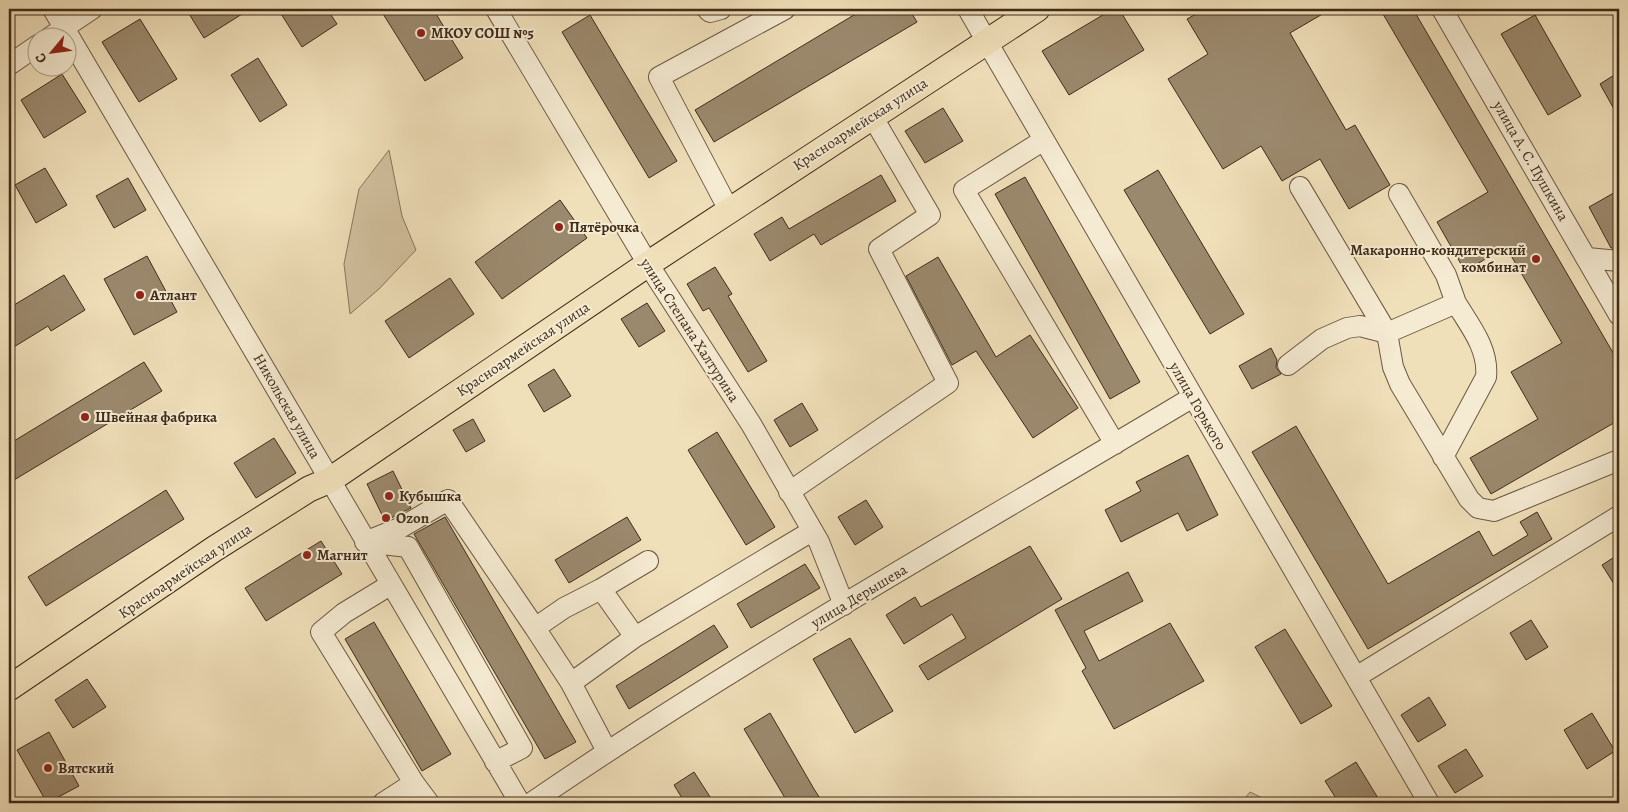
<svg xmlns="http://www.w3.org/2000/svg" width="1628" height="812" font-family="Alegreya,serif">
	<rect width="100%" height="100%" fill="#f0e0ba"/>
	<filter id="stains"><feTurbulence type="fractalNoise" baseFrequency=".004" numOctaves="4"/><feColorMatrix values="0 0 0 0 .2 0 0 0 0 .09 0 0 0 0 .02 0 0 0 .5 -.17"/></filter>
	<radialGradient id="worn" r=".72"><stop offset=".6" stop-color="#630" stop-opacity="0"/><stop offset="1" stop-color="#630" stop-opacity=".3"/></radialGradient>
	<path fill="#d2c19f" stroke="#88765c" d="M389 150 402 216 416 250 379 289 350 314 344 264 359 189Z
		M1250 792 1273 803H1241Z"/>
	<path fill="#9b896d" stroke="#3f2b1a" d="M186 9H250L204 38Z
		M278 9H327L337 24 302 47Z
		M380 9H433L463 58 425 81Z
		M864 9H909L917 22 714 142 695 110Z
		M1113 9H1119L1144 50 1069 95 1042 51Z
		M1205 9H1331L1290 33 1346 130 1355 125 1390 185 1349 209 1320 159 1282 181 1261 146 1223 169 1168 79 1208 54 1187 19Z
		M1380 9H1413L1619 363V420L1491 494 1470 458 1538 419 1511 372 1562 343 1506 247 1465 271 1437 222 1488 192Z
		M590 15 677 161 649 178 562 32Z
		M1535 15 1581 96 1548 115 1501 34Z
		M140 19 177 79 139 102 102 42Z
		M258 58 287 105 260 122 231 75Z
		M1619 72V118L1600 84Z
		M62 74 86 112 44 138 21 100Z
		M943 108 963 141 925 163 905 131Z
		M45 168 67 205 36 223 15 185Z
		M1158 170 1244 314 1210 334 1124 190Z
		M881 175 896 201 821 245 814 234 770 261 754 234 782 217 789 229Z
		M1025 177 1140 382 1110 399 995 194Z
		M128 178 146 210 114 228 96 196Z
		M1619 190V249L1611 248 1589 207Z
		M560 200 587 238 502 299 475 262Z
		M147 256 177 312 134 335 104 279Z
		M938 257 996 357 1030 335 1078 408 1033 438 976 351 952 365 906 276Z
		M715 267 732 294 728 296 767 361 748 372 709 308 703 311 687 284Z
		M64 275 85 310 51 331 48 326 9 350V308Z
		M450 278 474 314 409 358 385 321Z
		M647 303 665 331 639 347 621 319Z
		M1271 348 1277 360 1276 367 1281 374 1252 389 1239 366Z
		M144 362 162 391 9 483V444Z
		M554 369 571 396 544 412 528 385Z
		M802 403 818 430 790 447 774 420Z
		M473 419 485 441 466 452 453 430Z
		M1296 426 1388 584 1479 531 1493 556 1528 535 1520 522 1537 512 1552 539 1368 649 1252 452Z
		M717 432 775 527 746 545 688 450Z
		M274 438 296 473 256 498 234 463Z
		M1188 455 1218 515 1187 531 1178 513 1121 542 1105 510 1141 491 1136 482Z
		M393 471 411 508 385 521 367 484Z
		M166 490 184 519 46 606 28 577Z
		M866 500 883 527 855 545 838 517Z
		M445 517 576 742 545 759 414 534Z
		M627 517 641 540 569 583 555 560Z
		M321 541 342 574 266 621 245 588Z
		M1030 546 1062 599 928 680 919 666 966 638 952 614 904 644 886 615 915 597 921 607Z
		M1619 554V592L1602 565Z
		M805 564 820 588 751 628 737 604Z
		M1128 572 1143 601 1084 631 1099 661 1170 623 1204 681 1114 729 1082 671 1086 668 1055 610Z
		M1531 620 1548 647 1526 660 1510 633Z
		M374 622 451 754 422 771 345 639Z
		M714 625 728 647 629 709 616 686Z
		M1285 629 1332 706 1301 724 1255 647Z
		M850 638 893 711 855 733 813 659Z
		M87 679 106 707 73 728 55 700Z
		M1429 697 1446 725 1418 742 1401 715Z
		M770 713 814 789 823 803H788L744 729Z
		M1592 713 1615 751 1587 769 1564 730Z
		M49 732 79 786 47 803 17 750Z
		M1466 749 1483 776 1455 793 1438 766Z
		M1356 762 1381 803H1339L1325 781Z
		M694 772 714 803H685L674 785Z"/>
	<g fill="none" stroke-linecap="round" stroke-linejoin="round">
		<g stroke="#6b5842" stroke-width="22">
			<path id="minor" d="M53 9 520 803
				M496 9 648 264 751 424 819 542 844 605
				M707 9 710 12 721 9
				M968 9 1429 803
				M1442 9 1619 315
				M49 38 92 9
				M9 65 38 45
				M1044 140 964 190 1115 444
				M1300 187 1387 333 1393 367 1400 384 1469 499 1478 508 1494 511 1619 460
				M1399 194 1446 275 1456 303
				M729 210 659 77 785 9
				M1587 258 1619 261
				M1288 365 1322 339 1347 328 1360 326 1387 333 1456 303C1470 326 1489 349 1486 377L1443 457
				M789 492 948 383 879 249 930 215 872 116
				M648 561 601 589 635 637 812 531
				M390 585 344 613 321 632 414 783
				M601 589 564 608 535 628 571 683 607 751
				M1356 677 1619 516
				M571 683 635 637
				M495 762 522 748 408 547 365 542 402 527 448 500 535 628
				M383 803 414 783 429 803
				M531 803C744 657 971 530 1193 397"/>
		</g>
		<g stroke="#3f2b1a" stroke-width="27">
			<path id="major" d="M9 688 214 549 309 489 330 480 648 264 1037 9"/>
		</g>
		<use href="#minor" stroke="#f5ebd2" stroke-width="20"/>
		<use href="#major" stroke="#f0e0ba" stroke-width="25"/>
	</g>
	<g fill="#8f2418" stroke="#f5ebd2" stroke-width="2">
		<circle cx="421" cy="33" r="5"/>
		<circle cx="559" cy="227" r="5"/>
		<circle cx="1536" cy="259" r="5"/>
		<circle cx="140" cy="295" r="5"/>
		<circle cx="85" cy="417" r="5"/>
		<circle cx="389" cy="496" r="5"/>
		<circle cx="386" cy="518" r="5"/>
		<circle cx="307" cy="555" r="5"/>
		<circle cx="48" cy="768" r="5"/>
	</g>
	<g text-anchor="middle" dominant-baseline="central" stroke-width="4" stroke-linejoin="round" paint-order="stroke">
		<g font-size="15" font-weight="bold" fill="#3f2b1a" stroke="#f5ebd2" text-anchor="start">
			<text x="431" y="33">МКОУ СОШ №5</text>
			<text x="569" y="227">Пятёрочка</text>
			<text x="1526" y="250" text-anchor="end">Макаронно-кондитерский<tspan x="1526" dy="17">комбинат</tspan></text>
			<text x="150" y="295">Атлант</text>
			<text x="95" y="417">Швейная фабрика</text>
			<text x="399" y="496">Кубышка</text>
			<text x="396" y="518">Ozon</text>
			<text x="317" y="555">Магнит</text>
			<text x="58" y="768">Вятский</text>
		</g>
		<g font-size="15" fill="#3f2b1a" stroke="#f5ebd2">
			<text transform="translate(860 124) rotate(-33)">Красноармейская улица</text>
			<text transform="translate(1531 161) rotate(60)">улица А. С. Пушкина</text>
			<text transform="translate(690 330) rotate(57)">улица Степана Халтурина</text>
			<text transform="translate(523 349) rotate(-34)">Красноармейская улица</text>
			<text transform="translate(287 406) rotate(60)">Никольская улица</text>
			<text transform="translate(1198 406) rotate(60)">улица Горького</text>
			<text transform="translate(185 571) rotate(-34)">Красноармейская улица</text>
			<text transform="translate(859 596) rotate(-31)">улица Дерышева</text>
		</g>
	</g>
	<rect width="1628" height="812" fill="none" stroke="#f0e0ba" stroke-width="30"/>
	<rect x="10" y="10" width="1608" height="792" fill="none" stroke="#3f2b1a" stroke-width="2.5"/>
	<rect x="15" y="15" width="1598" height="782" fill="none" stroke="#3f2b1a"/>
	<g transform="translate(52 52) rotate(241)"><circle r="24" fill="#f5ebd2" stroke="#ac9e88"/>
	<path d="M0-4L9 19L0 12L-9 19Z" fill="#8f2418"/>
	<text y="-8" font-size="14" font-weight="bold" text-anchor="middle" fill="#3f2b1a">С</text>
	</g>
	<rect width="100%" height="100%" filter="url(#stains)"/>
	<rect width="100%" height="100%" fill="url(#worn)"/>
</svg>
